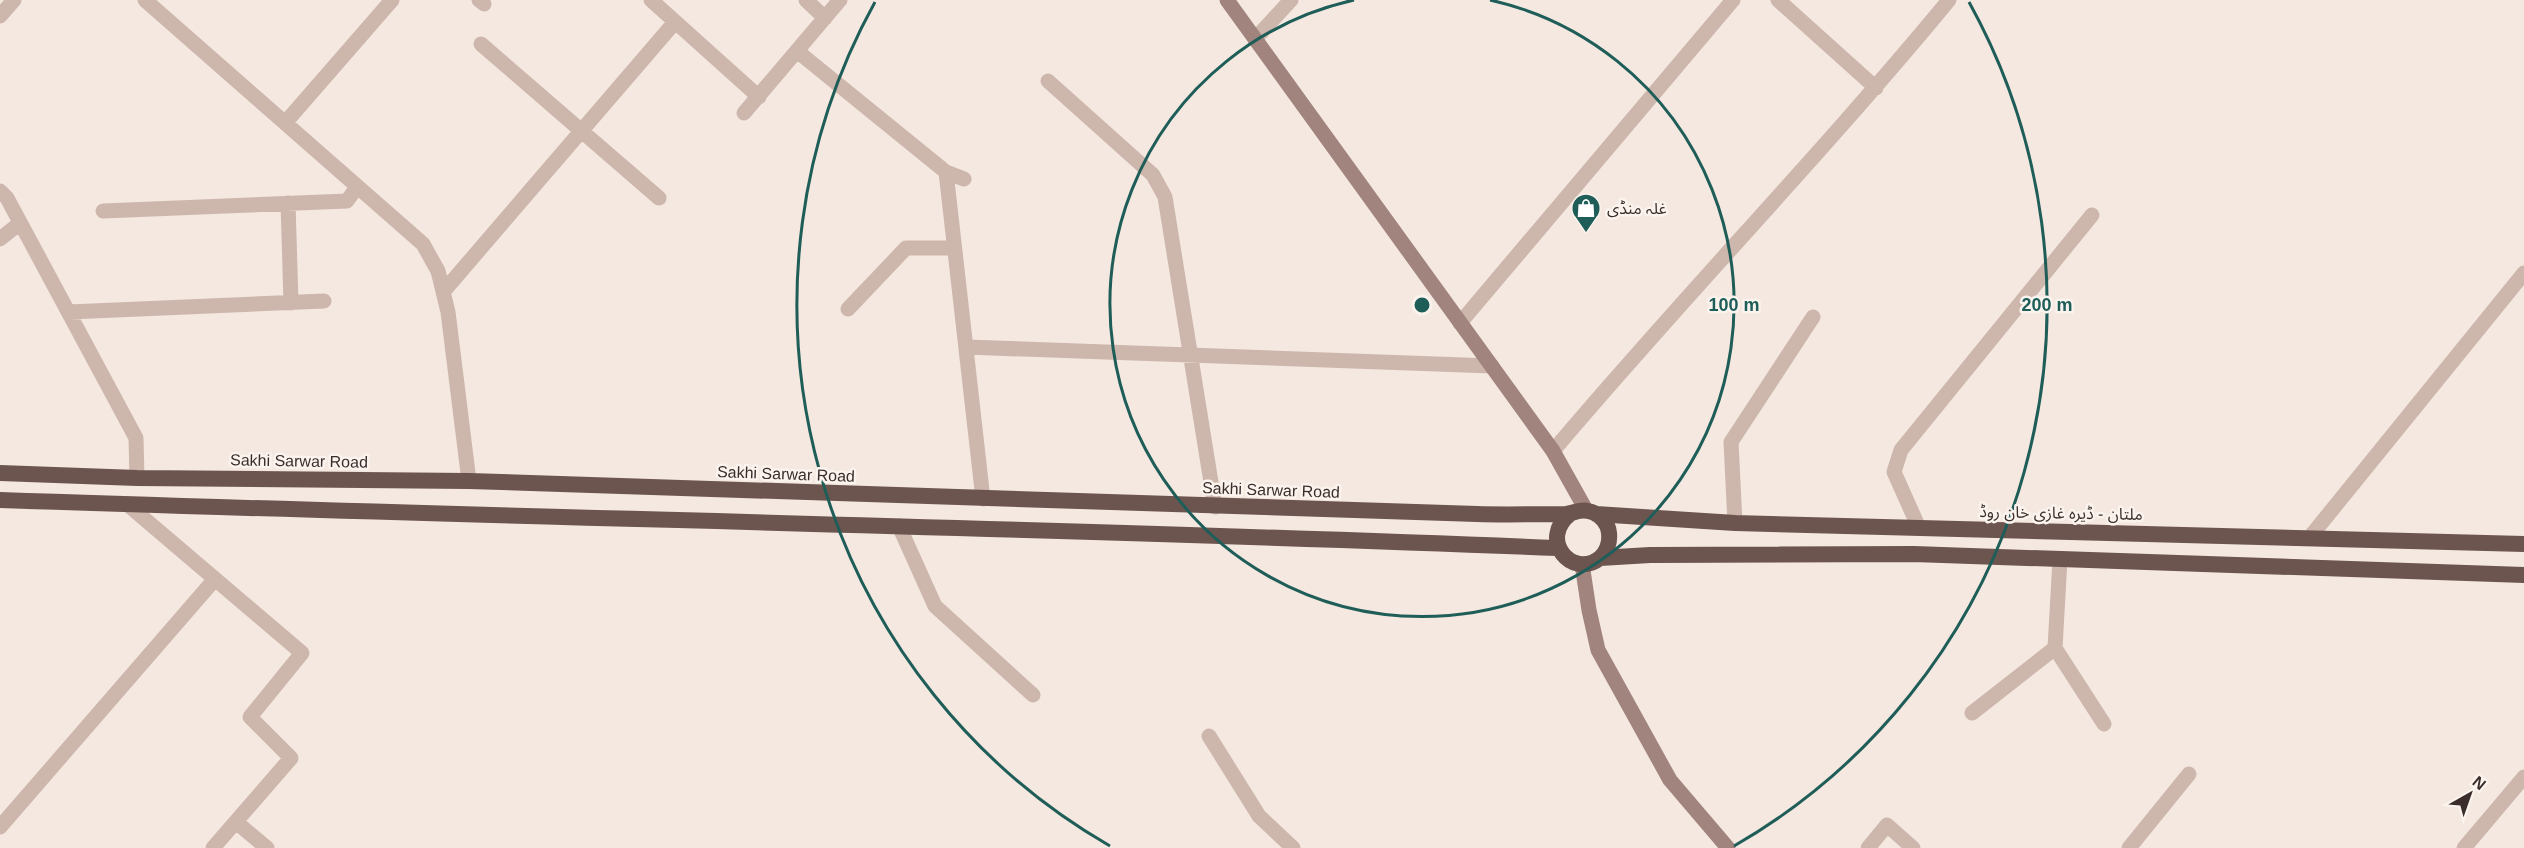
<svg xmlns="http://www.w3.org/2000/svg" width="2524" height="848" font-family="Arial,'Noto Sans Arabic',sans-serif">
	<rect width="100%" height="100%" fill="#f4e8e0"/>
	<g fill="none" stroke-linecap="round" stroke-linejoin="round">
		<path stroke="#cdb6ac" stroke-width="15" d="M145 0 423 244 438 271 448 312 469 481
			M479 0 484 4
			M651 0 759 97
			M806 0 825 18
			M1778 0 1876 88
			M0 16 14 0
			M1255 39 1291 0
			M481 44 659 198
			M797 51 946 172 964 179
			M1048 81 1153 175 1165 197 1215 507
			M744 113 840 0
			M285 123 392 0
			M946 172 983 499
			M0 191 7 198 136 438 137 478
			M288 203 291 303
			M103 211 347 201 357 187
			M0 239 20 223
			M443 292 675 22
			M848 309 906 248H954
			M69 312 324 301
			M1460 323 1733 0
			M966 347 1492 366
			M1553 451C1682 298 1822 154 1949 0
			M127 504 302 653 250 717 291 758 213 848
			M1735 523 1731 442 1813 317
			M899 526 935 606 1033 695
			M1919 528 1894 472 1901 450 2092 215
			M2310 537 2524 273
			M2060 559 2055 648 2104 724
			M1972 713 2055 648
			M1209 736 1259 816 1293 848
			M236 822 267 848
			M0 827 215 579
			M1868 848 1887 825 1913 848
			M2129 848 2189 774
			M2464 848 2524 777"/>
		<path stroke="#a0847d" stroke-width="15" d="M1227 0 1553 451 1586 510
			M1582 564 1589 610 1598 650 1670 780 1728 848"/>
		<path stroke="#6c544f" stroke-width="16" d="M0 473 137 478 469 481 1477 514C1507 515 1536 514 1566 514 1574 513 1580 509 1588 511 1599 513 1608 522 1609 533 1610 542 1607 552 1600 558 1572 580 1538 539 1570 514
			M0 500C519 518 1039 527 1558 548
			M1596 514 1735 523 2524 544
			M1600 558 1650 555 1914 554 2524 575"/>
	</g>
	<g fill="none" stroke="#1f5d58" stroke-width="3">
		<path d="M1490 0A312 312 0 1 1 1354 0"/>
		<path d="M1110 846A625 625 0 0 1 875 2M1969 2A625 625 0 0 1 1734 846"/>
	</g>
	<defs>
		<g id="shop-pin" transform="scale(1.5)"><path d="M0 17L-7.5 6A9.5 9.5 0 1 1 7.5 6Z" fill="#1f5d58" stroke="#fbf3ed"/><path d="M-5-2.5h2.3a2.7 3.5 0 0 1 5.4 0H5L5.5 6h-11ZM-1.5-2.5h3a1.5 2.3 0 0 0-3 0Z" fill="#fff"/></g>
	</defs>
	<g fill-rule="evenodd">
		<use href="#shop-pin" x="1586" y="208"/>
	</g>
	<g text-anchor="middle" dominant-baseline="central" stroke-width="5" stroke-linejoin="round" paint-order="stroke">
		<g font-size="16" fill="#3a2d2b" stroke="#fbf3ed" text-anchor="start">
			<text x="1607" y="208">غلہ منڈی</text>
		</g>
		<g font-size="16" fill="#3a2d2b" stroke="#fbf3ed">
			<text transform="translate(299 461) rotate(1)">Sakhi Sarwar Road</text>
			<text transform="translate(786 474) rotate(2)">Sakhi Sarwar Road</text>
			<text transform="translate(1271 490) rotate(2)">Sakhi Sarwar Road</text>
			<text transform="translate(2061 513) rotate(1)">ملتان - ڈیرہ غازی خان روڈ</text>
		</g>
	</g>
	<circle cx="1422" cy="305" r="9" fill="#1f5d58" stroke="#fbf3ed" stroke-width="3"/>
	<g font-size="18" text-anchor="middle" font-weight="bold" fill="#1f5d58" stroke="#fbf3ed" stroke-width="5" stroke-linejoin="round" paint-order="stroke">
		<text x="1734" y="311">100 m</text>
		<text x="2047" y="311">200 m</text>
	</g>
	<g transform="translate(2470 794) rotate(40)" stroke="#fbf3ed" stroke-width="4.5" paint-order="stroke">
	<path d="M0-4.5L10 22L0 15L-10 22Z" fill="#3a2d2b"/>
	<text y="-9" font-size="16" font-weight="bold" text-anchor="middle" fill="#3a2d2b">N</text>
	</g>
</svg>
